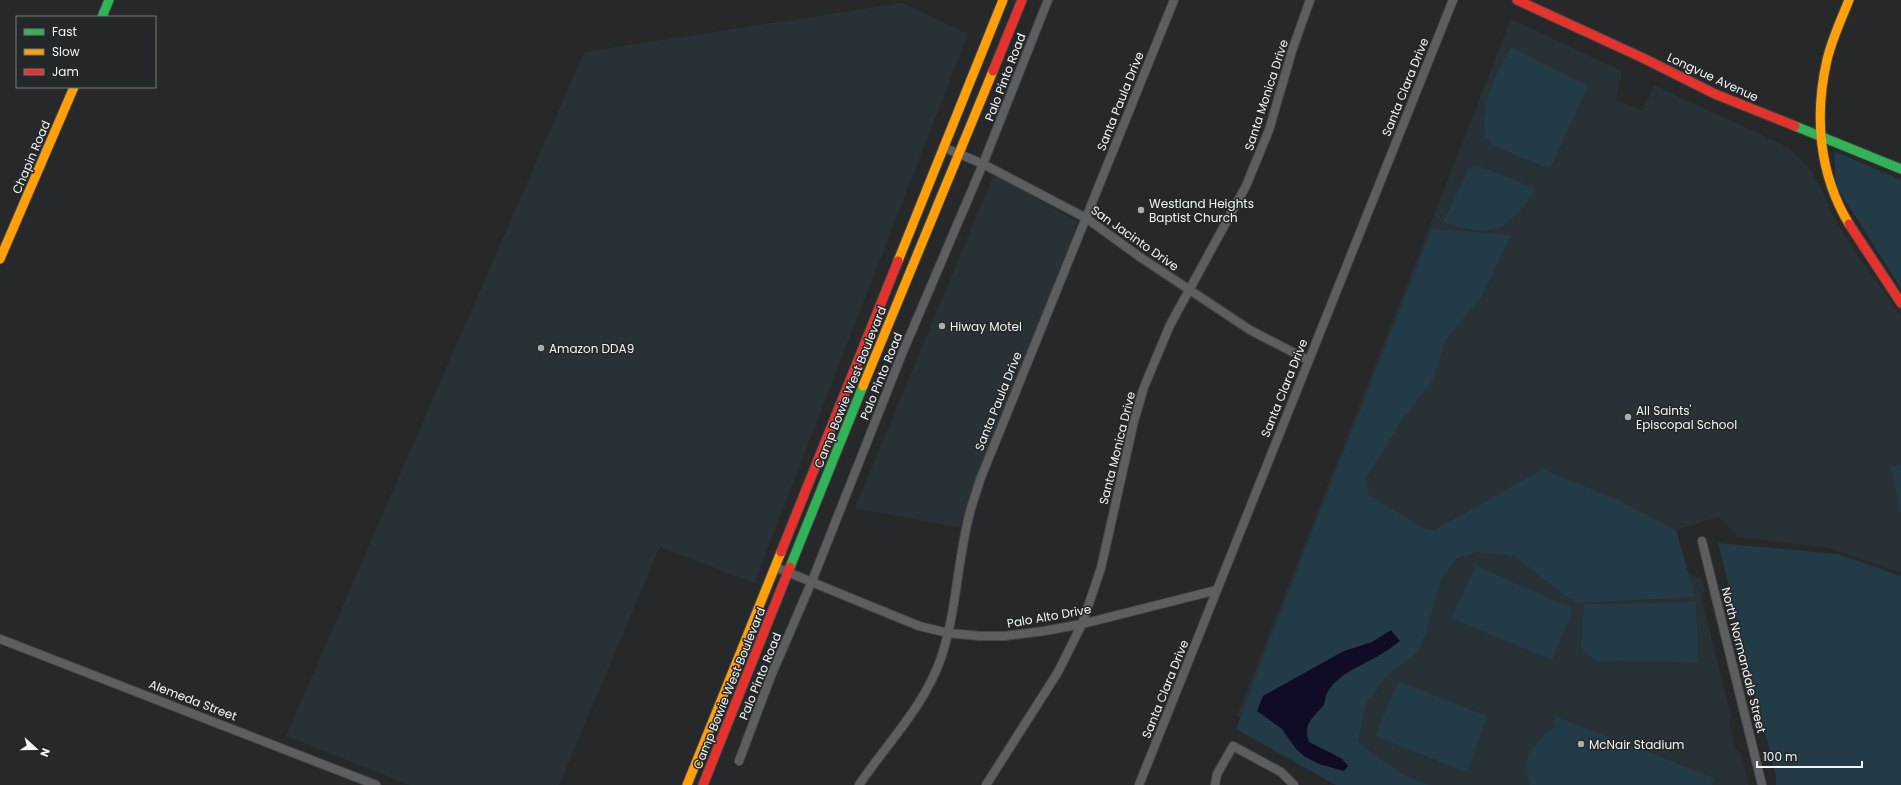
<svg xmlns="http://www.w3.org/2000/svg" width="1901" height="785" font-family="Poppins,sans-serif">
	<rect width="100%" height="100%" fill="#262829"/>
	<path fill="#283135" d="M902 3 968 34 754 583 660 547 559 785H410L286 736 584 52Z
		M1511 19 1622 71 1616 100 1642 111 1654 85 1789 148 1808 167 1822 189 1831 213 1856 253 1901 316V573L1829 548 1738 537 1718 517 1676 530 1678 546 1686 570 1690 574 1702 579 1705 591 1701 595 1731 717 1729 721 1736 750 1741 754 1749 785H1390L1284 735 1237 716Z
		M994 174 1078 222 960 528 855 508Z"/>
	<path fill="#233b47" d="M1511 47 1588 86 1550 169 1493 145 1485 137C1480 104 1496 75 1511 47Z
		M1834 151 1901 180V288L1836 186Z
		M1476 165 1536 189C1506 233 1494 238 1443 222L1469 168Z
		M1432 229 1511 235 1481 298 1445 341 1433 380 1404 417 1366 478 1369 495 1425 529 1435 530 1543 469 1618 500 1676 530 1695 597 1575 603 1514 556 1477 552 1456 559 1441 579 1426 632 1418 652 1389 673 1365 705 1358 742C1380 760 1403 778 1431 785H1336L1236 729 1319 514Z
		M1901 464V512L1890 466Z
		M1718 543 1838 554 1901 576V785H1776V776Z
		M1476 566 1572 608V612L1552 660 1451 618Z
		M1696 602 1698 662 1596 661 1581 648 1584 604Z
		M1398 681 1487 716 1467 772 1375 736Z
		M1555 716 1714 778 1712 785H1530L1525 771 1529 753 1544 734 1557 726 1553 724Z"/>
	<path fill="#100c25" d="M1391 630 1400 641C1393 646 1387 651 1380 655 1363 665 1337 674 1327 693 1325 697 1326 702 1322 707 1312 719 1303 724 1309 742L1335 755 1342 759 1348 766 1344 771 1319 764 1304 756 1296 749 1282 729 1257 711 1263 696 1344 651 1372 642Z"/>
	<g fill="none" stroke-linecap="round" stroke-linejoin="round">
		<g stroke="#454647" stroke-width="10">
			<path id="street" d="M943 147 983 164 1086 218 1140 257 1250 330 1308 360
				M1702 541 1762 785
				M775 567 919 626 948 633 980 636H1005L1044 631 1082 624 1217 590
				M0 639 376 785
				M739 761 771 676 812 581 902 354 983 164 1048 0
				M859 785C887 743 924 707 941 658 957 611 957 560 970 512 973 501 977 491 980 480L1174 0
				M986 785 1058 672 1082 624 1101 568 1134 421 1144 387 1170 325 1246 186 1269 130 1292 51 1310 0
				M1139 785 1453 0
				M1215 785 1217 774 1233 746 1281 772 1294 785"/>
		</g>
		<g stroke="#454647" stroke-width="11">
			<path id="fast" d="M102 17 109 0
				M1795 126 1901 169
				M790 567 863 386"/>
		</g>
		<g stroke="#454647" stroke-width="11">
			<path id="slow" d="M1849 224C1819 174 1814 116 1827 60 1832 39 1841 20 1849 0
				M0 259 74 87
				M898 261 1003 0
				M863 386 993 71
				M687 785 781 552"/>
		</g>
		<g stroke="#454647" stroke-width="11">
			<path id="jam" d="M1517 0 1643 58 1715 94 1795 126
				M993 71 1022 0
				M1849 224 1901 303
				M781 552 898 261
				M703 785 790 567"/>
		</g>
		<use href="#street" stroke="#5d5e5f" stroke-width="8"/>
		<use href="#fast" stroke="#30b455" stroke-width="9"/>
		<use href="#slow" stroke="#ff9f0a" stroke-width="9"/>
		<use href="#jam" stroke="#e5322d" stroke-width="9"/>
	</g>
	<g fill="#abadae" stroke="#25282a" stroke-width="1.5">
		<circle cx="1141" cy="210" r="4"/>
		<circle cx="942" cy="326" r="4"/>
		<circle cx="541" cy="348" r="4"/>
		<circle cx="1628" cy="417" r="4"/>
		<circle cx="1581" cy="744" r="4"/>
	</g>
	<g text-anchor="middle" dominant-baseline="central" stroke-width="3" stroke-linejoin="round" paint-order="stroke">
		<g font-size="12" fill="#f2f4f5" stroke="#25282a">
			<text transform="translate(1005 77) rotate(-69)">Palo Pinto Road</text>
			<text transform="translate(1713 77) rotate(25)">Longvue Avenue</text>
			<text transform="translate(1405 87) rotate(-68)">Santa Clara Drive</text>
			<text transform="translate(1266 95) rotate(-72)">Santa Monica Drive</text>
			<text transform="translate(1120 101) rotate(-68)">Santa Paula Drive</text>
			<text transform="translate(31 157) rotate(-67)">Chapin Road</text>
			<text transform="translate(1135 238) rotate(35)">San Jacinto Drive</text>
			<text transform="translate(881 376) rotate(-68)">Palo Pinto Road</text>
			<text transform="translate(850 387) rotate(-68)">Camp Bowie West Boulevard</text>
			<text transform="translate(1284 388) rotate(-68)">Santa Clara Drive</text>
			<text transform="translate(998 401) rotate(-68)">Santa Paula Drive</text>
			<text transform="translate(1117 448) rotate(-76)">Santa Monica Drive</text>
			<text transform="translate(1049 616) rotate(-10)">Palo Alto Drive</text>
			<text transform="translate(1744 660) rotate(76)">North Normandale Street</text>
			<text transform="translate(760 676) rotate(-68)">Palo Pinto Road</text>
			<text transform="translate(729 688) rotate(-68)">Camp Bowie West Boulevard</text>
			<text transform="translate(1165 689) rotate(-68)">Santa Clara Drive</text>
			<text transform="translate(193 700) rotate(21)">Alemeda Street</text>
		</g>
		<g font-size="12" fill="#f2f4f5" stroke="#25282a" text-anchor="start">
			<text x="1149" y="203">Westland Heights<tspan x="1149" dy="14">Baptist Church</tspan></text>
			<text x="950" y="326">Hiway Motel</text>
			<text x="549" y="348">Amazon DDA9</text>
			<text x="1636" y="410">All Saints'<tspan x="1636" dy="14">Episcopal School</tspan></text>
			<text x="1589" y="744">McNair Stadium</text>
		</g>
	</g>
	<rect x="16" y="16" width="140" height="72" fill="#25282a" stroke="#777a7b"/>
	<rect x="24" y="29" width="20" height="6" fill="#30b455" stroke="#777a7b"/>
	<text x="52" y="36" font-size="12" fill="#f2f4f5">Fast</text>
	<rect x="24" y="49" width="20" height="6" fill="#ff9f0a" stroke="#777a7b"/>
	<text x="52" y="56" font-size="12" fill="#f2f4f5">Slow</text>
	<rect x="24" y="69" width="20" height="6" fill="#e5322d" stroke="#777a7b"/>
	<text x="52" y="76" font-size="12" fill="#f2f4f5">Jam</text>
	<g transform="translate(36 749) rotate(111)" stroke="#25282a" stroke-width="3" paint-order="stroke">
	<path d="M0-3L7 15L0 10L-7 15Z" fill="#f2f4f5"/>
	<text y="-6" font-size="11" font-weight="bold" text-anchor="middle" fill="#f2f4f5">N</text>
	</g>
	<path d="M1757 761v6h105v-6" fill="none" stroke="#f2f4f5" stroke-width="2"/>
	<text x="1763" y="761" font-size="12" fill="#f2f4f5" stroke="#25282a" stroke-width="3" paint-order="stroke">100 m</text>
</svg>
